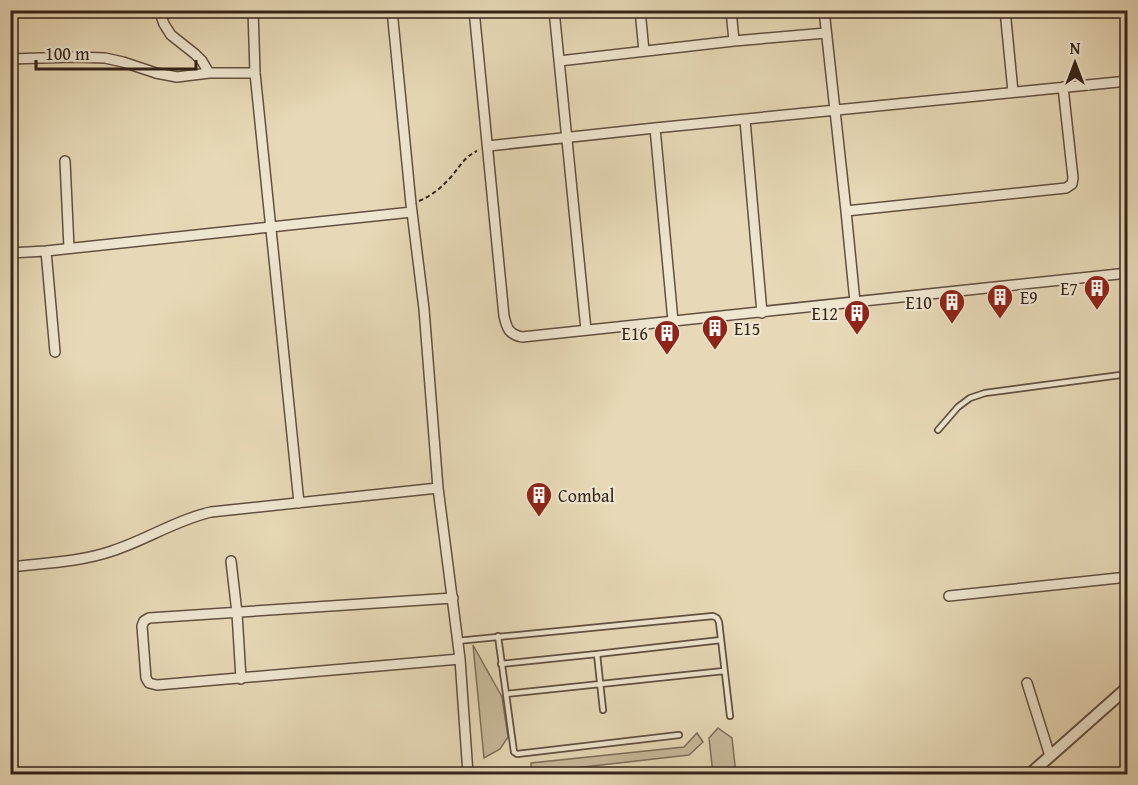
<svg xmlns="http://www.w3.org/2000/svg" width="1138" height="785" font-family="'Gentium Book Plus',serif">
	<rect width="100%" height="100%" fill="#e7d9b7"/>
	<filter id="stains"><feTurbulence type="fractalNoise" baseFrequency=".00333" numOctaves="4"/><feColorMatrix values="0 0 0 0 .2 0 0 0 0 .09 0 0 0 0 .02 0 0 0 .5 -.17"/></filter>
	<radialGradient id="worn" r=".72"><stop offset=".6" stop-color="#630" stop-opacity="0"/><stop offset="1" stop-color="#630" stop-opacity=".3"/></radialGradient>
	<path fill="#c9ba9c" stroke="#7e6e5a" stroke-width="1.5" d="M473 645 502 697 508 737 500 749 484 758Z
		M718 728 732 738 736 774H713L709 738Z
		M697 733 703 742 689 755 531 773V763L684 747Z"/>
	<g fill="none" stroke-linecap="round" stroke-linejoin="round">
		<g stroke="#615040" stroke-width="8">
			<path id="service" d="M938 430 958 407 970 398 985 393 1128 374
				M498 636 514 752 517 754 679 735
				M457 641 713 616 717 618 719 622 730 716
				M597 654 603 710
				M501 664 597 654 721 640
				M506 694 724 671"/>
		</g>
		<g stroke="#615040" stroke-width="12">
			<path id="minor" d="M159 10 164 24 171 35 195 54 202 61 209 73
				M253 10 255 73 299 503
				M392 10 411 204 424 309 438 488 460 659 468 774
				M474 10 504 316C507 329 509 334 522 337L1128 273
				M554 10 586 330
				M640 10 644 51
				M731 10 734 41
				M824 10 846 211 855 302
				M1005 10 1013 92
				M10 59 73 57 105 58 123 62 156 73 177 77 209 73H255
				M559 61 734 41 826 33
				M745 120 762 313
				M655 128 673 321
				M488 146 655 128 1128 81
				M65 161 69 248
				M846 211 1066 188 1072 184 1073 178 1063 87
				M46 251 55 352
				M10 253 46 251 412 212
				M231 561 237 613 241 679
				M10 567C44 563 80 562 112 551 146 540 176 520 211 512L438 488
				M949 596 1128 577
				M453 598 149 618 144 621 142 626 146 678 149 683 157 685 460 659
				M1027 683 1050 756"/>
		</g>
		<g stroke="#615040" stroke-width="14">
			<path id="tertiary" d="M1030 774 1128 687"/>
		</g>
		<path stroke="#342319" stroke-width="2" stroke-dasharray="4.5 3" stroke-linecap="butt" d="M419 201C431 196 441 188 450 178 459 168 464 157 477 151"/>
		<use href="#service" stroke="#efe6d0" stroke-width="4.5"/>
		<use href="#minor" stroke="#efe6d0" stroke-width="9"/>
		<use href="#tertiary" stroke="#efe6d0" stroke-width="10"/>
	</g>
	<defs>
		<g id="building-pin" transform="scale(1.35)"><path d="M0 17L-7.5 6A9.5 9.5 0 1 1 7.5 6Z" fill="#8f2418" stroke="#efe6d0"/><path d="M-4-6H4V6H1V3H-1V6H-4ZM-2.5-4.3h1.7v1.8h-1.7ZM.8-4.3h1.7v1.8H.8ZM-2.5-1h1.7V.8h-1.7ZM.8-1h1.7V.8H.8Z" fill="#fff"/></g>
	</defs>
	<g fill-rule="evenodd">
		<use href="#building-pin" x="1097" y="288"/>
		<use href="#building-pin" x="1000" y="297"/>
		<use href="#building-pin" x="952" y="302"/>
		<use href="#building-pin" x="857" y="313"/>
		<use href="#building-pin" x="715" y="328"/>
		<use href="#building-pin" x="667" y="333"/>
		<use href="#building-pin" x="539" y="495"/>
	</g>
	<g text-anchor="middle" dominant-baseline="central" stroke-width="4.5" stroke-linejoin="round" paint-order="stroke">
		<g font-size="18" fill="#342319" stroke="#efe6d0" text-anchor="end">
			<text x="1078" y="288">E7</text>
			<text x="1020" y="297" text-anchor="start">E9</text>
			<text x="932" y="302">E10</text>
			<text x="838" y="313">E12</text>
			<text x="734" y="328" text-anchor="start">E15</text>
			<text x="648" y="333">E16</text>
			<text x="558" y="495" text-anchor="start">Combal</text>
		</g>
	</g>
	<rect width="1138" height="785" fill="none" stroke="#e7d9b7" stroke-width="36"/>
	<rect x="12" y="12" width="1114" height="761" fill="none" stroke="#342319" stroke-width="3"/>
	<rect x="18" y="18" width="1102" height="749" fill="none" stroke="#342319" stroke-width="1.5"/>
	<g transform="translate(1075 63)" stroke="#efe6d0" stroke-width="4.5" paint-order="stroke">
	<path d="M0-4.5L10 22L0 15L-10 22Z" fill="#342319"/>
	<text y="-9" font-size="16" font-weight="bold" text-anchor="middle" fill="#342319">N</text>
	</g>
	<path d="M36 60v9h160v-9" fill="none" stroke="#342319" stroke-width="3"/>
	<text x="45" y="60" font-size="18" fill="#342319" stroke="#efe6d0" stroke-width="4.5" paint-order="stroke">100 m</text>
	<rect width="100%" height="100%" filter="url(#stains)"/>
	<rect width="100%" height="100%" fill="url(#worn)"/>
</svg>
